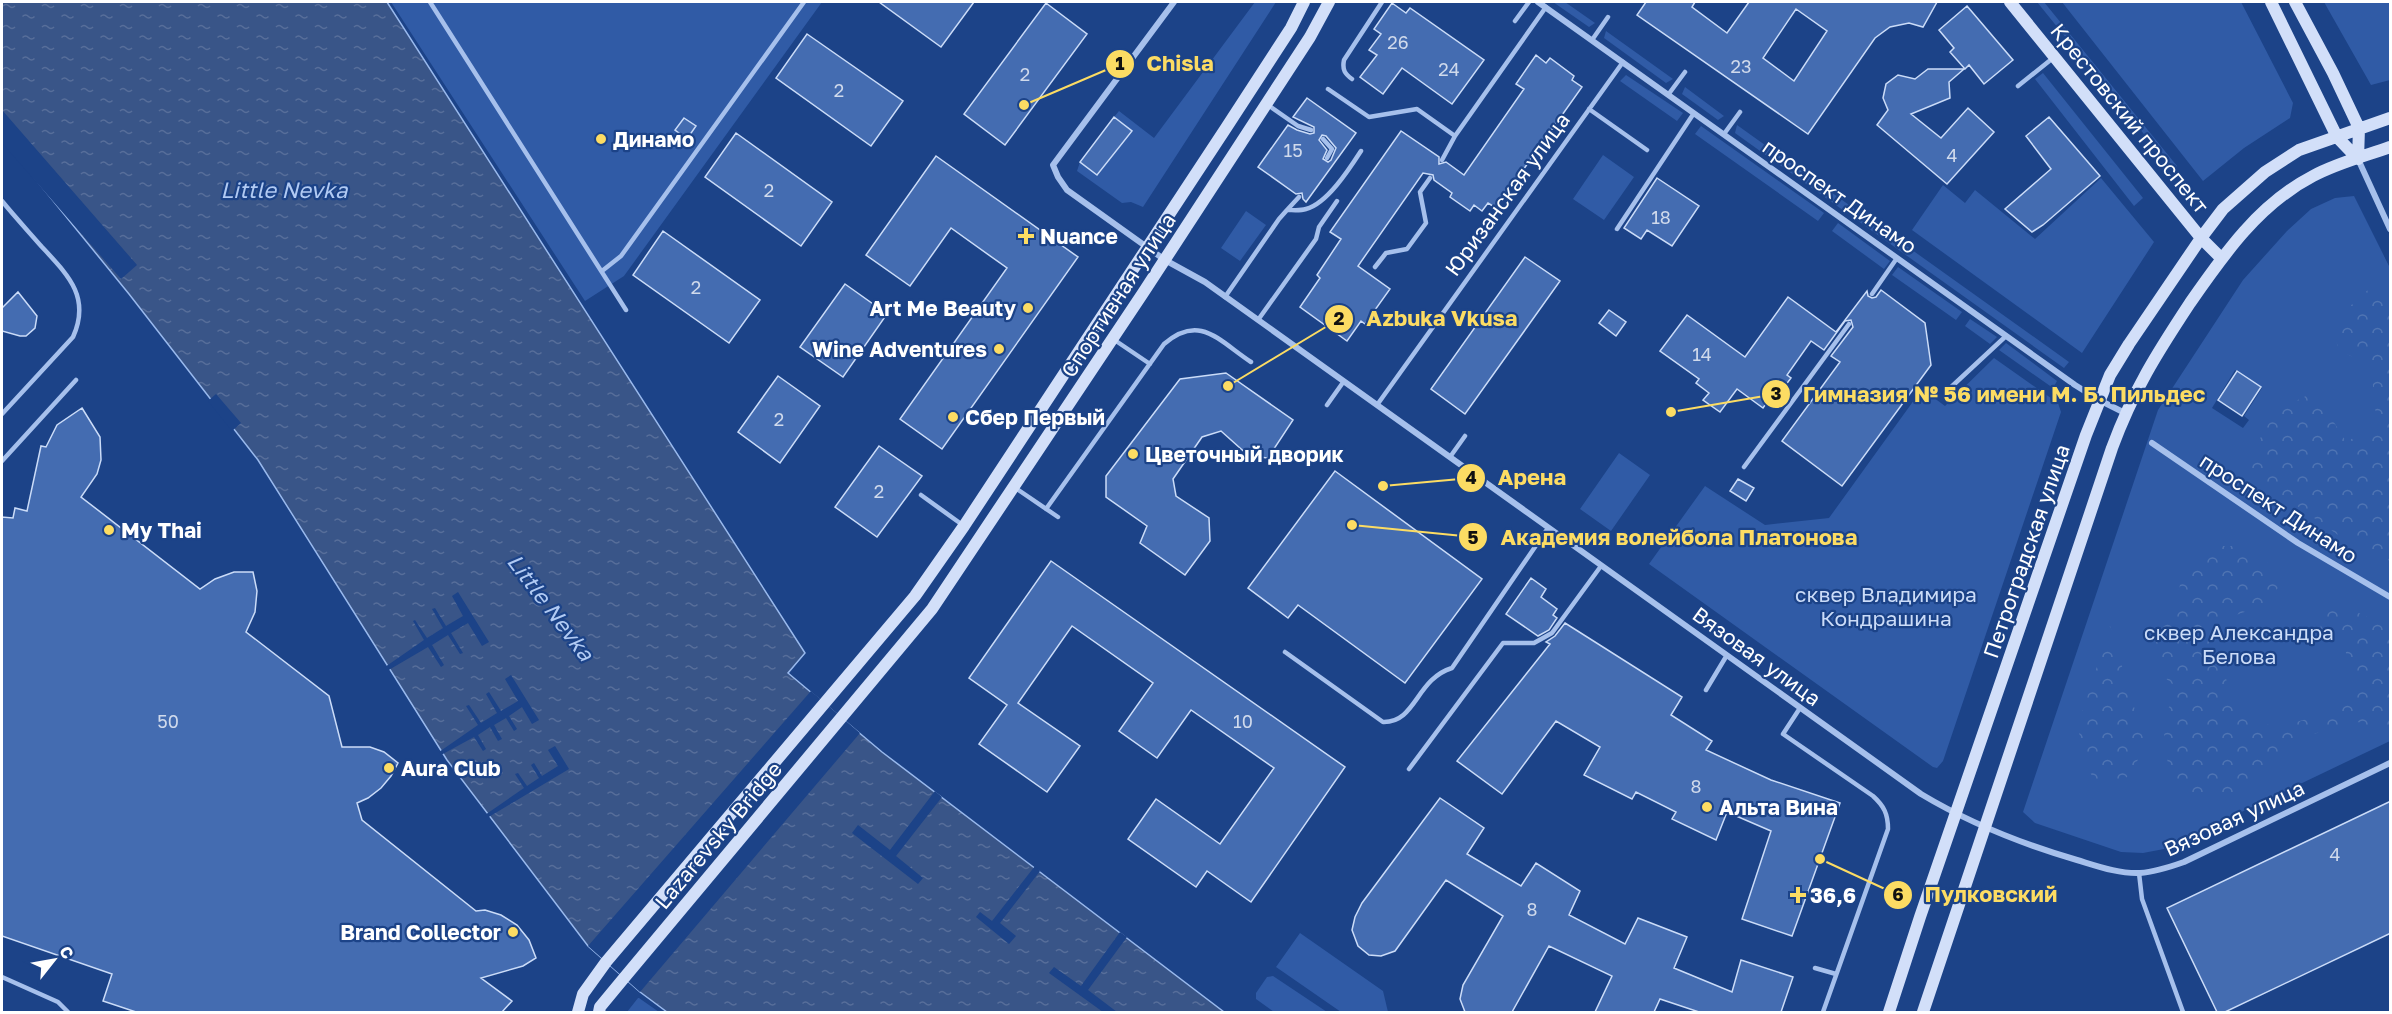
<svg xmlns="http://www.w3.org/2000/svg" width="2392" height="1014" font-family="'Golos Text',sans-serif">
	<defs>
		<pattern id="forest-crowns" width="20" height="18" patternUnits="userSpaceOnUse" patternTransform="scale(1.5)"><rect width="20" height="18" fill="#305ba6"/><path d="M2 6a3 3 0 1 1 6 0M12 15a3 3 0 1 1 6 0" fill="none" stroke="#4f74b3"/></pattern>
		<pattern id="water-ripples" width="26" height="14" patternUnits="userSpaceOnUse" patternTransform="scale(1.5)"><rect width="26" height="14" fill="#395588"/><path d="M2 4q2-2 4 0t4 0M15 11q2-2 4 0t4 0" fill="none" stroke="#576e9a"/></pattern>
	</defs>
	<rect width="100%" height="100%" fill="#1c4388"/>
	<path fill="#305ba6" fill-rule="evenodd" d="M391 2H822L624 276 585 301Z
		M1255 2H1276L1143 207 1131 202 1122 203 1077 171 1080 162 1098 175 1131 131 1114 117 1119 111 1154 138Z
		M1553 2H1565L1595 23 1589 27Z
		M2037 2H2044L2177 166 2173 170Z
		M2062 2H2241L2293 103 2290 118 2244 148 2203 181Z
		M2324 2H2390V80L2371 85Z
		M1606 31 1673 79 1666 83 1604 38Z
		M2043 73 2143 198 2134 206 2035 79Z
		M1626 75 1683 113 1677 121 1620 81Z
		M1685 87 1724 116 1718 120 1682 94Z
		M1737 125 2069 362 2064 368 1735 133Z
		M1701 126 1824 213 1818 221 1695 134Z
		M1603 155 1634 177 1604 220 1573 199Z
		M2101 178 2154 242 2082 353 1912 230 1943 185 1965 203 1975 190 2035 239Z
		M2354 196 2390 268V741L2164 849 2143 853 2121 852 2035 823 2023 812 2158 410 2243 280 2287 231 2311 209 2335 198ZM2235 370 2262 388 2244 416 2249 420 2243 428 2212 408Z
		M1246 211 1266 225 1240 261 1221 248Z
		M1838 223 1890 261 1884 269 1832 231Z
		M1898 267 1962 312 1956 320 1892 275Z
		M1970 319 1997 337 1990 344 1965 326Z
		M2006 343 2057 381 2053 388 1999 350Z
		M1994 358 2058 403 2061 412 1943 761 1937 768 1933 767 1649 564 1705 486 1765 525 1829 518 1922 389 1945 406Z
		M1619 453 1650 475 1611 531 1580 509Z
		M1300 933 1383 991 1388 1012H1341L1276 967Z
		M1273 976 1327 1012H1274L1256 999V993L1267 977Z
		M638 998H639L659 1012H627Z"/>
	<path fill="url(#forest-crowns)" d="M2384 287 2390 300V561L2338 535 2248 471C2261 433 2267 414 2306 396L2330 416 2345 440 2364 437 2376 417 2372 376 2361 361 2339 350 2334 334 2348 308 2370 288Z
		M2208 546H2234L2266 561 2282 583 2264 605 2225 619 2213 645 2228 684 2247 720 2278 727 2318 716 2355 691 2344 644 2321 630 2319 613 2334 601 2390 628V729L2376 730 2358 722 2302 737 2281 749 2266 772 2243 792 2201 802 2171 781 2164 741 2165 713 2180 691 2162 675 2150 640 2160 619 2176 610C2180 577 2182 569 2208 546Z
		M2110 626 2146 747 2127 777 2100 788 2080 757 2079 722Z"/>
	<path fill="url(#water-ripples)" stroke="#99b9ed" stroke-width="1.5" d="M2 2H387L805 653 788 673 882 752 1224 1012H667L640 992 588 946 447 760 258 460 129 294 2 138Z"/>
	<path fill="#1c4388" d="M2 110 137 265 121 279 2 143Z
		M216 394 241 423 232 431 208 401Z
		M458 592 489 642 482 646 468 623 451 633 463 653 460 654 448 635 432 645 444 665 441 667 428 647 387 671 385 667 424 640 413 621 415 620 427 638 443 628 432 609 435 608 446 626 463 616 452 596Z
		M511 675 539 720 532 724 522 707 509 716 517 729 514 731 506 718 494 725 502 739 498 741 490 727 478 735 486 749 483 751 474 737 441 755 439 752 478 725 466 706 469 705 481 723 497 713 486 694 489 692 501 711 518 701 505 679Z
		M811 691 860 733 640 992 588 946Z
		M555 746 569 769 487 818 485 815 524 788 515 774 518 773 527 786 539 778 531 765 534 763 542 776 558 766 548 750Z
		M935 791 942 797 896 856 923 878 918 884 852 833 858 825 890 850Z
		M1035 866 1040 871 1000 923 1016 936 1009 944 976 917 980 912 992 921Z
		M1120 932 1127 937 1088 990 1117 1012H1103L1049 973 1054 967 1081 986Z"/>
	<path fill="#446cb1" stroke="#cbdcf8" stroke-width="1.5" fill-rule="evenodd" d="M879 2H974L941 47Z
		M1646 2H1695L1692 7 1727 33 1749 2H1937L1923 27 1909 23 1890 27 1875 38 1808 134 1637 15ZM1796 9 1827 31 1794 81 1763 58Z
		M1046 3 1087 34 1005 145 964 114Z
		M1392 3 1406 13 1410 8 1484 60 1452 104 1402 68 1383 94 1360 77 1377 55 1369 50 1381 34 1374 29Z
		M1967 6 2013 60 1984 84 1969 65 1965 69 1950 52 1954 48 1939 30Z
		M807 34 903 101 871 146 776 78Z
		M1536 55 1546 63 1550 58 1574 76 1572 80 1582 87 1496 208 1488 203 1482 211 1474 205 1470 211 1450 197 1452 193 1434 180 1433 175 1423 173 1358 266 1390 289 1365 324 1361 321 1347 341 1300 307 1320 278 1317 275 1341 239 1330 232 1401 131 1439 157V164L1446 162 1464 175 1524 89 1516 84Z
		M1928 69H1964L1949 82 1950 98 1911 114 1941 138 1968 108 1994 132 1947 184 1877 125 1888 110 1883 98 1886 84 1898 75 1915 79Z
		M1307 98 1356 133 1306 202 1303 199 1302 193 1296 194 1258 167 1288 125 1297 130 1310 134 1314 133V127L1293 117ZM1322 135 1326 136 1336 148 1331 160 1328 162 1323 159 1327 150 1319 140Z
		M1114 117 1132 131 1097 175 1080 162Z
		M2049 117 2100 176 2043 225 2032 232 2005 209 2051 169 2026 136Z
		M684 118 696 126 687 139 675 130Z
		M736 133 832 202 801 246 705 177Z
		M936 156 1078 257 942 449 900 419 1007 268 951 228 910 286 866 255Z
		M1657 178 1699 206 1672 246 1647 230 1641 239 1624 228Z
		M663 231 760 300 729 343 633 275Z
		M1525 257 1560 281 1465 414 1431 389Z
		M845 284 887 314 843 377 800 347Z
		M1881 290 1925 323 1931 365 1842 486 1782 441 1840 362 1831 356 1853 327 1851 320 1845 321 1824 350 1811 341 1787 375 1791 378 1782 390 1778 387 1763 408 1737 389 1720 412 1703 400 1709 393 1696 383 1699 379 1660 351 1687 315 1745 357 1788 297 1836 332 1867 291 1868 296 1872 298 1876 297Z
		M18 292 37 316 35 328 26 336H20L2 331V308Z
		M1609 310 1626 322 1616 336 1599 323Z
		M2237 371 2261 387 2242 416 2218 400Z
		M1226 373 1293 420 1268 458 1249 456 1221 431 1202 437 1173 479 1176 496 1209 518 1210 541 1185 575 1140 543 1147 526 1106 497V476L1180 379Z
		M778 376 820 406 780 463 738 432Z
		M82 408 100 437 101 460 97 474 81 497 200 589 215 579 234 572H253L257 591 255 612 246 632 329 696 342 747H370L384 752 398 763 391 776 381 788 368 798 357 803 362 820 476 911 485 910 501 915 517 925 529 940 536 958 523 966 481 978 512 1001 502 1012H136L103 1001 112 974 2 936V517L13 518 15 508 27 511 41 446 46 447 57 425Z
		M879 446 922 476 877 537 835 507Z
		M1335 471 1482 579 1405 683 1298 605 1288 618 1248 588Z
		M1738 479 1754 488 1746 501 1730 491Z
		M1051 561 1345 767 1251 902 1207 871 1196 887 1128 839 1156 799 1220 844 1274 768 1191 710 1157 758 1119 731 1153 683 1072 626 1018 703 1080 746 1047 792 979 744 1007 705 969 678Z
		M1531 578 1546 589 1541 597 1557 609 1553 615 1557 618 1549 630 1538 636 1506 614Z
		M1565 623 1682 697 1671 715 1712 741 1706 750 1771 780 1840 803 1792 936 1742 919 1771 831 1727 812 1716 840 1672 819 1676 812 1636 792 1632 799 1584 775 1600 747 1556 721 1502 794 1457 761 1550 644 1546 642 1555 636Z
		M1440 798 1484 828 1467 854 1521 886 1536 863 1580 891 1569 915 1625 944 1638 918 1687 937 1674 968 1732 992 1741 960 1793 977 1781 1012H1699L1660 999 1654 1012H1595L1612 976 1549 946 1512 1012H1465L1460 999 1463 985 1503 916 1446 880 1395 951 1381 956 1369 955 1358 946 1352 930 1355 917 1362 903Z
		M2391 801V933L2225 1012H2217L2167 908Z"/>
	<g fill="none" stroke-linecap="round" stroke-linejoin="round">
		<path stroke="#a6c0ec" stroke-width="4.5" d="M430 2 626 310
			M1515 21 1529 2
			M1592 40 1608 17
			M1352 79C1345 74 1342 70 1344 60L1382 2
			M2018 86 2053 58
			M1328 89 1369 117 1417 109 1455 136
			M1668 95 1685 72
			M1268 105 1298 126 1311 130
			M1589 109 1647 150
			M1724 134 1740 112
			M1323 139 1332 149 1327 158
			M1442 160 1455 136 1546 7
			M2 201C15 217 29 232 42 247 68 275 91 297 73 337L2 414
			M1287 210 1299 197
			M1617 229 1694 113
			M1375 267 1386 253 1407 249 1426 223 1420 192 1430 178
			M602 271 621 256 804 2
			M1872 294 1897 258
			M1225 297 1279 219 1287 210C1293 210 1300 211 1306 209 1327 204 1350 168 1361 151
			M1258 320 1316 239 1319 227 1337 201
			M1113 339 1150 364
			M1949 389 2006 336
			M1327 405 1344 381
			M1377 405 1623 62
			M1450 457 1465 436
			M2 461 76 380
			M1744 467 1849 324
			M1014 487 1058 517
			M921 495 964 526
			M1046 509 1164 344C1200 313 1219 341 1251 362
			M1285 652 1383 722C1416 723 1416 679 1452 668L1548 528
			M1706 690 1727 655
			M1800 708 1783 734 1873 796C1884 806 1888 814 1888 829L1823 1012
			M1409 769 1503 643H1534L1552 633 1601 566
			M2139 873 2142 899 2183 1012
			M1815 968 1836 974
			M2 977 58 1002 68 1012"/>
		<path stroke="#a6c0ec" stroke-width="6" d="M1174 2 1053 165 1058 177 1067 190 1165 260 1205 282 1921 794C1971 824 2022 844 2077 860 2097 866 2119 874 2140 873 2155 872 2170 867 2184 862L2390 763
			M1538 2 2075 385 2099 400 2125 413
			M2358 159 2390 229
			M2152 443 2298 543 2390 597"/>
		<path stroke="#d2dff9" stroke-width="12" d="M2010 2 2201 238 2221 258
			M2271 2 2337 137 2358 159
			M2295 2 2333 73 2359 128 2358 159
			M578 1012 583 994 606 962 915 596 964 526 1226 128 1291 28 1304 2
			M599 1012 600 1007 624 978 932 609 1143 293 1310 37 1329 2
			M1889 1012 1920 917 2086 435 2110 375 2129 344 2201 238 2223 209 2265 172 2299 150 2390 118
			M1923 1012 2112 448C2133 391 2157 353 2190 303 2224 254 2259 204 2313 176 2337 163 2365 156 2390 147"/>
	</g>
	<g fill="#fcdc63" stroke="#1c4388" stroke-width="2">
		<circle cx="601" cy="139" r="6"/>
		<path d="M1023 227h6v6h6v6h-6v6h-6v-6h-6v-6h6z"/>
		<circle cx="1028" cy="308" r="6"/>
		<circle cx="999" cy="349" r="6"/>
		<circle cx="953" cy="417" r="6"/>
		<circle cx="1133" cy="454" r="6"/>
		<circle cx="109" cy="530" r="6"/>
		<circle cx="389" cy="768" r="6"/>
		<circle cx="1707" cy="807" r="6"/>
		<path d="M1795 886h6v6h6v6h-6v6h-6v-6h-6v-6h6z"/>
		<circle cx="513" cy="932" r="6"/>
	</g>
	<g text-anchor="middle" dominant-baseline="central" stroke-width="4.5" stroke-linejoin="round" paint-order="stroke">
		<g font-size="18" fill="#d0daec">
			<text x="1398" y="42">26</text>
			<text x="1741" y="66">23</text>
			<text x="1449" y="69">24</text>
			<text x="1025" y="74">2</text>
			<text x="839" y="90">2</text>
			<text x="1293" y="150">15</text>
			<text x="1952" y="155">4</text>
			<text x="769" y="190">2</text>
			<text x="1661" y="217">18</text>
			<text x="696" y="287">2</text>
			<text x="1702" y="354">14</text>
			<text x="779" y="419">2</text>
			<text x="879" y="491">2</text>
			<text x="168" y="721">50</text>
			<text x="1243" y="721">10</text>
			<text x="1696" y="786">8</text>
			<text x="2335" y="854">4</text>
			<text x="1532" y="909">8</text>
		</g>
		<g font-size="21" fill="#fff" stroke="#1c4388">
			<text transform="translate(2130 118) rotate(51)">Крестовский проспект</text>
			<text transform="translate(1507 194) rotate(-54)">Юризанская улица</text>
			<text transform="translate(1840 196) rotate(35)">проспект Динамо</text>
			<text transform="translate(1118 295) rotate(-57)">Спортивная улица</text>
			<text transform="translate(2279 508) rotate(33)">проспект Динамо</text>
			<text transform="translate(2026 551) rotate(-71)">Петроградская улица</text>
			<text transform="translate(1757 656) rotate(36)">Вязовая улица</text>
			<text transform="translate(2234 818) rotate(-25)">Вязовая улица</text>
			<text transform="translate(718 835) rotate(-50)">Lazarevsky Bridge</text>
		</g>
		<g font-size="21" font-weight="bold" fill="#fff" stroke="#1c4388" text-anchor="start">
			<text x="613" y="139">Динамо</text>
			<text x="1040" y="236">Nuance</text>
			<text x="1016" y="308" text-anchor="end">Art Me Beauty</text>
			<text x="987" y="349" text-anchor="end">Wine Adventures</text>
			<text x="965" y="417">Сбер Первый</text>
			<text x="1145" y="454">Цветочный дворик</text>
			<text x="121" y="530">My Thai</text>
			<text x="401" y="768">Aura Club</text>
			<text x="1719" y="807">Альта Вина</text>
			<text x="1810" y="895">36,6</text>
			<text x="501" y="932" text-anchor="end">Brand Collector</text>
		</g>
		<g font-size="21" fill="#cbdcf8" stroke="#1c4388">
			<text x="1886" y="594">сквер Владимира<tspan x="1886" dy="24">Кондрашина</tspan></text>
			<text x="2239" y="632">сквер Александра<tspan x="2239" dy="24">Белова</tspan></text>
		</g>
		<g font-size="22" font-style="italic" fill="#b1caf3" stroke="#1c4388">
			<text x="284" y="189">Little Nevka</text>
			<text transform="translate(551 607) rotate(53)">Little Nevka</text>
		</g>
	</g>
	<path fill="none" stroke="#fcdc63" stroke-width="2" d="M1024 105L1120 64M1228 386L1339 319M1671 412L1776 394M1383 486L1471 478M1352 525L1473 537M1820 859L1898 895"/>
	<g fill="#fcdc63" stroke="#1c4388" stroke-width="2">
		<circle cx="1024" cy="105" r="6"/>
		<circle cx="1228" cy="386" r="6"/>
		<circle cx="1671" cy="412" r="6"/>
		<circle cx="1383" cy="486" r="6"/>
		<circle cx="1352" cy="525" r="6"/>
		<circle cx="1820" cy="859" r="6"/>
		<circle cx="1120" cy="64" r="15"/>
		<circle cx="1339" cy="319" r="15"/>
		<circle cx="1776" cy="394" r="15"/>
		<circle cx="1471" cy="478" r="15"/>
		<circle cx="1473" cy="537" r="15"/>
		<circle cx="1898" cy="895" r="15"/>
	</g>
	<g font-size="18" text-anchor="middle" font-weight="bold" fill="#111">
		<text x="1120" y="70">1</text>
		<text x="1339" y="325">2</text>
		<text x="1776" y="400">3</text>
		<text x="1471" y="484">4</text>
		<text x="1473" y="544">5</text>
		<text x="1898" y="901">6</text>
	</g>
	<g font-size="22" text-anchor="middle" font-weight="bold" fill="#fcdc63" stroke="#1c4388" stroke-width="4.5" stroke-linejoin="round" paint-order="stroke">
		<text x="1180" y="71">Chisla</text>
		<text x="1442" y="326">Azbuka Vkusa</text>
		<text x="2004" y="402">Гимназия № 56 имени М. Б. Пильдес</text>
		<text x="1532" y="485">Арена</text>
		<text x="1679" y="545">Академия волейбола Платонова</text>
		<text x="1991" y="902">Пулковский</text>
	</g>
	<rect width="2392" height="1014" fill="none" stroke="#ffffff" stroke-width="6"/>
	<g transform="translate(54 960) rotate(59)" stroke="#1c4388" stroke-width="4.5" paint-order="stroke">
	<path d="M0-4.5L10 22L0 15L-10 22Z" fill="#ffffff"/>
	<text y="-9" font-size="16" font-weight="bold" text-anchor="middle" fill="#ffffff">С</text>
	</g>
</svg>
